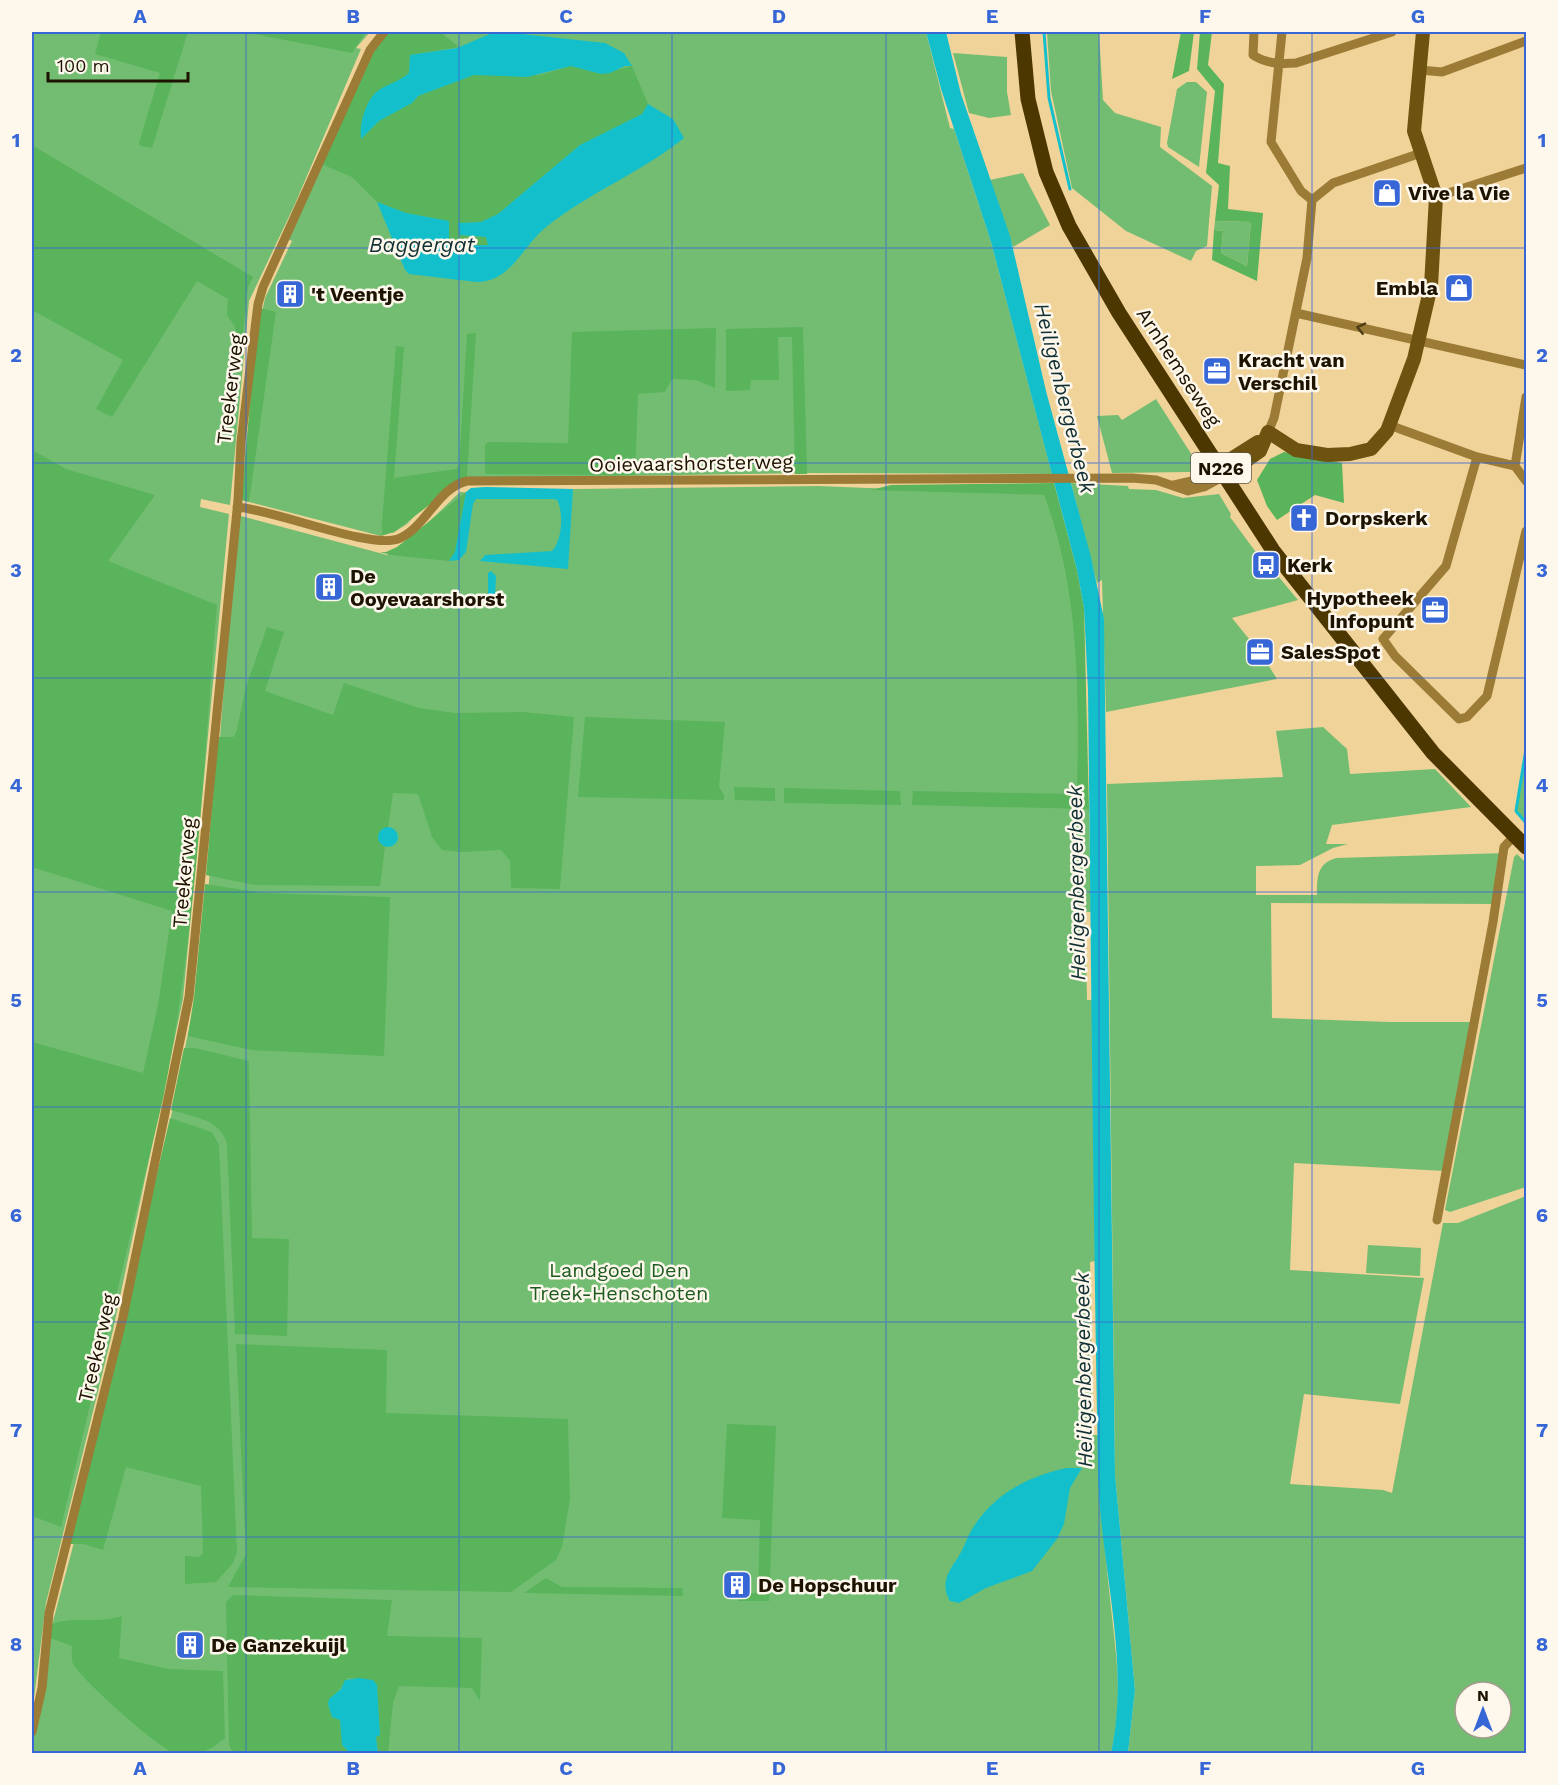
<svg xmlns="http://www.w3.org/2000/svg" width="1558" height="1785" font-family="'Work Sans',sans-serif">
	<rect width="100%" height="100%" fill="#f0d399"/>
	<path fill="#73bd73" fill-rule="evenodd" d="M32 32H370L356 48 361 49 295 204 249 301 230 505 201 499 200 507 229 514 183 999 113 1330 46 1603 32 1714Z
		M393 32H926L950 128 954 129 991 242 1052 474 807 473 487 478 442 487 407 524 393 533 381 530V536L249 502 262 312 265 298 292 241 287 239 321 164Z
		M1047 32H1099L1103 100 1115 113 1161 127 1160 147 1212 186 1207 246 1196 251 1191 261 1126 231 1072 188 1051 91Z
		M953 53 1007 57V92L1011 115 989 118 969 113Z
		M1187 82H1196L1207 92 1199 167 1168 147 1167 143 1177 89Z
		M1023 173 1050 225 1013 247 990 180Z
		M1215 221 1251 222 1247 266 1221 253 1223 231 1214 230Z
		M1156 399 1197 463 1190 472 1112 473 1097 416 1118 415 1122 420Z
		M1071 483 1128 486 1129 489 1156 490 1183 498 1219 494 1231 514 1230 517 1269 570H1273L1298 600 1232 618 1262 655 1277 679 1106 712 1102 580 1097 583Z
		M818 486 1046 495 1074 575 1085 809H1089L1091 912H1085L1087 1000H1092L1095 1261 1090 1262 1093 1435H1098C1099 1493 1105 1551 1111 1608 1117 1663 1123 1699 1111 1753L32 1754V1740L39 1721 52 1625 93 1471 145 1244 203 960 237 515 387 555 410 540 460 492 571 498 573 489Z
		M1323 727 1347 749 1350 774 1435 769 1471 807 1332 825 1326 844H1348L1333 848 1300 865 1256 866V895H1317C1317 877 1317 864 1336 858L1506 853 1495 904 1271 903 1272 1018 1390 1022H1473L1445 1171 1294 1163 1290 1270 1424 1278 1400 1404 1304 1394 1290 1484 1383 1490 1392 1493 1443 1223H1458L1526 1196V1753H1128L1135 1690 1115 1474 1107 784 1283 777 1276 731ZM1465 1692H1501V1728H1465Z
		M1526 756V820L1516 814Z
		M1517 854 1526 863V1187L1450 1212 1445 1210 1514 857Z
		M1368 1245 1421 1248 1420 1276 1366 1273Z"/>
	<path fill="#59b45b" d="M101 32H188L152 148 140 146 139 143 160 73 95 54Z
		M243 32H366L352 53Z
		M383 32H440L459 47 410 55 409 73 402 79 381 89 361 139 379 121 412 103 418 96 474 75H540L571 66 601 74 632 66 648 104 642 114 580 145 498 214 481 222 458 223 460 235 486 237 488 245 449 246V221L406 213 377 202 352 177 321 164Z
		M1181 32H1194L1189 71 1172 79Z
		M1200 32H1212L1208 65 1224 84 1218 163 1230 166 1228 209 1263 213 1257 281 1212 260 1214 230 1223 231 1221 253 1247 266 1251 222 1215 221 1219 185 1206 173 1215 91 1197 69Z
		M32 145 253 277 248 287 240 359 235 327 227 315 228 299 197 281 112 417 96 409 123 360 32 310Z
		M259 308 276 312 249 502 241 500Z
		M803 327 807 474H795L792 337H778L779 380H751L750 390 726 391V329Z
		M716 328 715 388 696 380 672 379 665 392 638 394 635 475 485 474V445L488 442 568 443 572 332Z
		M476 333 467 476 394 532 381 536 396 346 404 347 394 478 456 469 459 466 467 334Z
		M32 450 66 469 155 495 108 561 217 605C203 770 196 936 163 1099L61 1527 32 1516V1042L143 1073 158 1005 172 911 32 867Z
		M1284 452 1342 463 1344 503 1315 495 1277 520 1267 506 1257 480 1270 459Z
		M1054 483 1077 570 1084 608 1089 809 912 805 913 791 1077 794C1079 694 1080 590 1044 495L871 490 891 485Z
		M466 492 455 552 449 561 391 555 380 552H386L397 547Z
		M267 627 284 632 265 691 333 715 344 683 419 708 455 713 523 712 574 717 560 889 511 888 510 861 501 850 462 852 442 850 432 837 418 794 393 793 388 828 383 829 382 845 385 847 380 886 254 885 206 875 218 737H233L236 733 246 687Z
		M585 717 725 722 719 787 724 795V800L578 797Z
		M734 787 775 788V801L735 800Z
		M784 788 900 791 901 805 784 803Z
		M205 884 264 893 390 897 384 1056 251 1050 188 1036 194 997Z
		M184 1048H195L249 1061 252 1238 289 1239 287 1336 235 1334 227 1144C221 1119 193 1117 171 1110Z
		M170 1118 212 1132 219 1145 237 1552 233 1563 216 1582 185 1584V1556L200 1557 203 1553 201 1486 126 1467 103 1550 83 1544H70Z
		M236 1344 387 1350 386 1413 568 1419 570 1499 562 1547 556 1560 511 1592 228 1587 246 1554Z
		M727 1424 776 1426 769 1601H738V1593H758L760 1520 722 1518Z
		M546 1578 562 1587 682 1588 683 1596 524 1593Z
		M233 1595 392 1600 387 1636 482 1638 480 1701 472 1688 399 1686 393 1703 388 1753H378L376 1737 380 1735 377 1685 373 1680 348 1678 328 1704 332 1717 340 1720 342 1745 350 1753H233L229 1745 226 1602Z
		M122 1616 119 1658 168 1669 223 1671 225 1738C210 1751 196 1758 175 1753 161 1751 81 1679 73 1664 71 1659 72 1652 72 1646L50 1638 52 1624C70 1616 99 1624 122 1616Z"/>
	<path fill="#14bfcc" d="M503 32 605 43 624 53 632 66H625L610 73 601 74 571 66 527 77 474 75 418 96 412 103 379 121 361 139C359 124 366 99 379 90 390 83 400 81 409 73L410 55 457 48 492 33Z
		M926 32H946L961 94 1010 236 1046 391 1091 557 1104 619 1115 1474 1135 1690 1128 1753H1111C1131 1660 1100 1566 1098 1472 1093 1211 1091 951 1088 690L1084 608 1077 570 991 242 941 89Z
		M648 104 673 119 684 138C642 172 588 193 545 228 522 247 510 283 476 282L409 274 405 270 377 202 406 213 449 221V246L488 245 486 237 460 235 458 223 481 222 498 214 580 145 642 114Z
		M485 487 573 489 568 569 480 561 485 555 552 551C562 541 564 513 557 500L553 499H476L473 504 466 552 459 560 449 561 455 552 466 492 471 488Z
		M491 571 496 576 495 599 491 606 488 605V573Z
		M378 837a10 10 0 1 1 20 0a10 10 0 1 1-20 0Z
		M1067 1468H1082L1070 1488 1064 1524 1057 1539 1032 1571 986 1588 959 1603 950 1601C940 1585 948 1572 957 1559 964 1549 967 1536 974 1526 996 1493 1029 1476 1067 1468Z
		M359 1678 373 1680 377 1685 380 1735 376 1737 378 1753H350L342 1745 340 1720 332 1717 328 1704 329 1699 341 1689 345 1680Z"/>
	<g fill="none" stroke-linecap="round" stroke-linejoin="round">
		<path stroke="#14bfcc" stroke-width="3" d="M1044 32 1049 98 1070 189
			M1526 749 1516 811 1526 823"/>
		<path stroke="#9b7b36" stroke-width="9" d="M1254 32 1253 55C1267 64 1280 64 1296 63L1392 32
			M1282 32 1271 142 1301 191 1312 200
			M1420 70 1442 72 1526 41
			M1436 197 1526 168
			M1312 200 1333 183 1421 153
			M1296 313 1526 365
			M1526 397 1515 466 1526 481
			M1389 425 1477 457 1515 466
			M1268 432 1274 418 1307 258 1312 200
			M1477 457 1446 566 1383 639 1395 656 1459 719 1467 717 1487 696 1526 531
			M1174 485 1196 480 1220 466
			M237 507C275 510 369 549 398 539 426 528 437 488 467 481L1132 478 1156 480 1188 491 1204 487 1226 475
			M1437 1220 1493 922 1504 847 1515 835
			M32 1732 42 1688 49 1613 123 1317 189 997 238 500 241 442 258 304 263 287 370 50 384 32"/>
		<path stroke="#6e5310" stroke-width="14" d="M1268 432 1296 450 1327 455 1350 454 1371 449 1387 431 1414 359 1431 286 1436 197 1414 131 1423 32
			M1220 466 1258 442
			M1226 475 1260 451 1268 432"/>
		<path stroke="#4d3700" stroke-width="15" d="M1022 32 1028 99 1046 172 1069 226 1119 313 1274 552 1433 753 1526 847"/>
	</g>
	<defs><path id="oneway-chevron" d="M-2-3.5L2.5 0L-2 3.5" fill="none" stroke-width="1.6" stroke-linecap="round" stroke-linejoin="round" transform="scale(1.5)"/></defs>
	<use stroke="#4f3d16" href="#oneway-chevron" transform="translate(1361 328) rotate(-167)"/>
	<path fill="none" stroke="#3766d6" stroke-width="1.5" stroke-opacity="0.55" d="M246 32V1754M459 32V1754M672 32V1754M886 32V1754M1099 32V1754M1312 32V1754M32 248H1526M32 463H1526M32 678H1526M32 892H1526M32 1107H1526M32 1322H1526M32 1537H1526"/>
	<defs>
		<g id="shop-square" transform="scale(1.5)"><rect x="-9" y="-9" width="18" height="18" rx="4" fill="#3766d6" stroke="#fdf7ec"/><path d="M-5-2.5h2.3a2.7 3.5 0 0 1 5.4 0H5L5.5 6h-11ZM-1.5-2.5h3a1.5 2.3 0 0 0-3 0Z" fill="#fff"/></g>
		<g id="building-square" transform="scale(1.5)"><rect x="-9" y="-9" width="18" height="18" rx="4" fill="#3766d6" stroke="#fdf7ec"/><path d="M-4-6H4V6H1V3H-1V6H-4ZM-2.5-4.3h1.7v1.8h-1.7ZM.8-4.3h1.7v1.8H.8ZM-2.5-1h1.7V.8h-1.7ZM.8-1h1.7V.8H.8Z" fill="#fff"/></g>
		<g id="office-square" transform="scale(1.5)"><rect x="-9" y="-9" width="18" height="18" rx="4" fill="#3766d6" stroke="#fdf7ec"/><path d="M-6-3h4V-5.5h4V-3h4V5H-6ZM-1-4.5V-3h2v-1.5ZM-6 0V1H6V0Z" fill="#fff"/></g>
		<g id="church-square" transform="scale(1.5)"><rect x="-9" y="-9" width="18" height="18" rx="4" fill="#3766d6" stroke="#fdf7ec"/><path d="M-1.2-6h2.4v3.5h3.3v2.4h-3.3V6h-2.4V-.1h-3.3v-2.4h3.3Z" fill="#fff"/></g>
		<g id="bus-square" transform="scale(1.5)"><rect x="-9" y="-9" width="18" height="18" rx="4" fill="#3766d6" stroke="#fdf7ec"/><path d="M-5-6H5V4H4V6H2V4H-2V6H-4V4H-5ZM-3.5-4V0h7V-4ZM-3.5 1.2v1.5H-2V1.2ZM2 1.2v1.5H3.5V1.2Z" fill="#fff"/></g>
	</defs>
	<g fill-rule="evenodd">
		<use href="#shop-square" x="1387" y="193"/>
		<use href="#shop-square" x="1459" y="288"/>
		<use href="#building-square" x="290" y="294"/>
		<use href="#office-square" x="1217" y="371"/>
		<use href="#church-square" x="1304" y="518"/>
		<use href="#bus-square" x="1266" y="565"/>
		<use href="#building-square" x="329" y="587"/>
		<use href="#office-square" x="1435" y="610"/>
		<use href="#office-square" x="1260" y="652"/>
		<use href="#building-square" x="737" y="1585"/>
		<use href="#building-square" x="190" y="1645"/>
	</g>
	<g text-anchor="middle" dominant-baseline="central" stroke-width="5" stroke-linejoin="round" paint-order="stroke">
		<rect fill="#fdf7ec" stroke="#605747" stroke-width="1.5" x="1191" y="453" width="60" height="30" rx="4.5"/>
		<g font-size="18" font-weight="bold" fill="#1d1300">
			<text x="1221" y="468">N226</text>
		</g>
		<g font-size="20" font-weight="bold" fill="#1d1300" stroke="#fdf7ec" text-anchor="start">
			<text x="1408" y="193">Vive la Vie</text>
			<text x="1438" y="288" text-anchor="end">Embla</text>
			<text x="311" y="294">'t Veentje</text>
			<text x="1238" y="360">Kracht van<tspan x="1238" dy="23">Verschil</tspan></text>
			<text x="1325" y="518">Dorpskerk</text>
			<text x="1287" y="565">Kerk</text>
			<text x="350" y="576">De<tspan x="350" dy="23">Ooyevaarshorst</tspan></text>
			<text x="1414" y="598" text-anchor="end">Hypotheek<tspan x="1414" dy="23">Infopunt</tspan></text>
			<text x="1281" y="652">SalesSpot</text>
			<text x="758" y="1585">De Hopschuur</text>
			<text x="211" y="1645">De Ganzekuijl</text>
		</g>
		<g font-size="20" fill="#1d1300" stroke="#fdf7ec">
			<text transform="translate(1179 367) rotate(57)">Arnhemseweg</text>
			<text transform="translate(230 389) rotate(-83)">Treekerweg</text>
			<text transform="translate(691 463) rotate(-1)">Ooievaarshorsterweg</text>
			<text transform="translate(184 873) rotate(-85)">Treekerweg</text>
			<text transform="translate(97 1348) rotate(-77)">Treekerweg</text>
		</g>
		<g font-size="20" fill="#1c5a1f" stroke="#fdf7ec">
			<text x="619" y="1270">Landgoed Den<tspan x="619" dy="23">Treek-Henschoten</tspan></text>
		</g>
		<g font-size="21" font-style="italic" fill="#113033" stroke="#fdf7ec">
			<text x="422" y="244">Baggergat</text>
			<text transform="translate(1065 398) rotate(76)">Heiligenbergerbeek</text>
			<text transform="translate(1076 883) rotate(-91)">Heiligenbergerbeek</text>
			<text transform="translate(1083 1370) rotate(-91)">Heiligenbergerbeek</text>
		</g>
	</g>
	<rect width="1558" height="1785" fill="none" stroke="#fdf7ec" stroke-width="66"/>
	<g transform="translate(1483 1710)"><circle r="28" fill="#fdf7ec" stroke="#a39c8e" stroke-width="1.5"/>
	<path d="M0-4.5L10 22L0 15L-10 22Z" fill="#3766d6"/>
	<text y="-9" font-size="16" font-weight="bold" text-anchor="middle" fill="#1d1300">N</text>
	</g>
	<path d="M48 72v9h140v-9" fill="none" stroke="#1d1300" stroke-width="3"/>
	<text x="57" y="72" font-size="18" fill="#1d1300" stroke="#fdf7ec" stroke-width="4.5" paint-order="stroke">100 m</text>
	<rect x="33" y="33" width="1492" height="1719" fill="none" stroke="#3766d6" stroke-width="2"/>
	<g font-size="20" text-anchor="middle" font-weight="bold" fill="#3766d6">
		<text x="140" y="23">A</text>
		<text x="353" y="23">B</text>
		<text x="566" y="23">C</text>
		<text x="779" y="23">D</text>
		<text x="992" y="23">E</text>
		<text x="1205" y="23">F</text>
		<text x="1418" y="23">G</text>
		<text x="16" y="147">1</text>
		<text x="1542" y="147">1</text>
		<text x="16" y="362">2</text>
		<text x="1542" y="362">2</text>
		<text x="16" y="577">3</text>
		<text x="1542" y="577">3</text>
		<text x="16" y="792">4</text>
		<text x="1542" y="792">4</text>
		<text x="16" y="1007">5</text>
		<text x="1542" y="1007">5</text>
		<text x="16" y="1222">6</text>
		<text x="1542" y="1222">6</text>
		<text x="16" y="1437">7</text>
		<text x="1542" y="1437">7</text>
		<text x="16" y="1651">8</text>
		<text x="1542" y="1651">8</text>
		<text x="140" y="1775">A</text>
		<text x="353" y="1775">B</text>
		<text x="566" y="1775">C</text>
		<text x="779" y="1775">D</text>
		<text x="992" y="1775">E</text>
		<text x="1205" y="1775">F</text>
		<text x="1418" y="1775">G</text>
	</g>
</svg>
